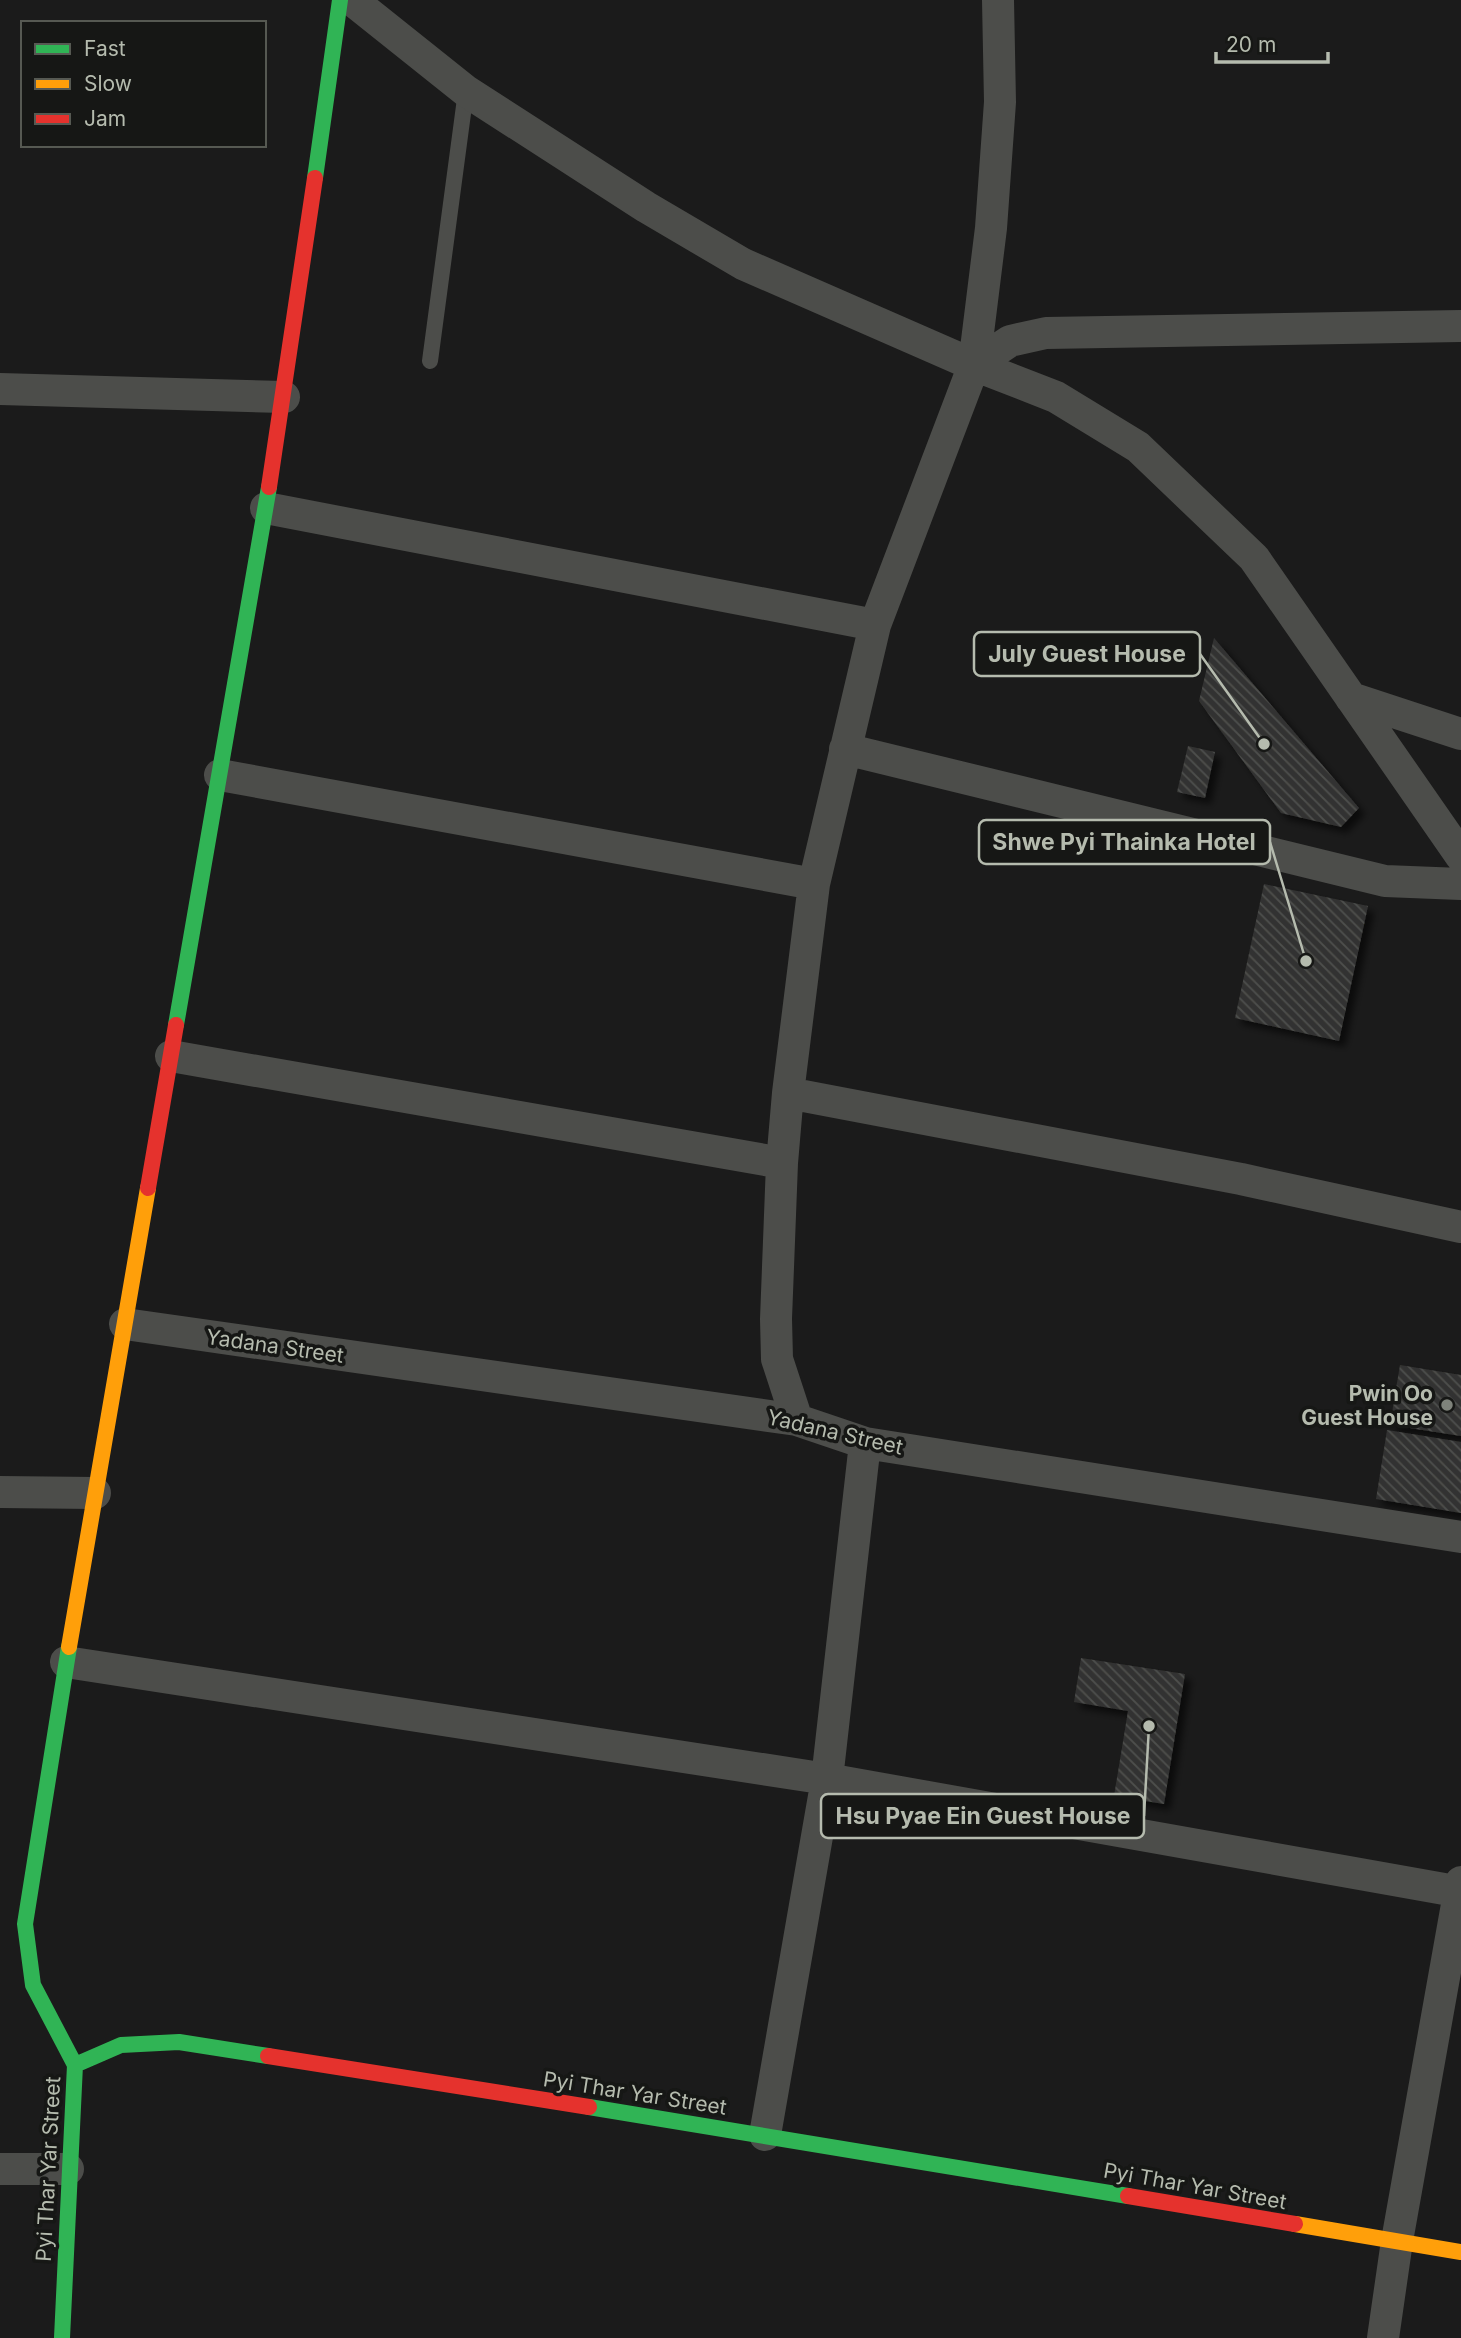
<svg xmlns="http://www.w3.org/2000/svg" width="1461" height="2338" font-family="Inter,sans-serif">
	<defs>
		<pattern id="building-back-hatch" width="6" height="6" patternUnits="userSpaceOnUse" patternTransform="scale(1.75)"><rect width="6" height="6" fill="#333332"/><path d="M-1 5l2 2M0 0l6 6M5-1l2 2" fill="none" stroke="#4e4f4d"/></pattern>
		<filter id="shadow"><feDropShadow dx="6" dy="6" stdDeviation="3.5" flood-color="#0009"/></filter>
	</defs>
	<rect width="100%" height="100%" fill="#1b1b1b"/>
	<path fill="url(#building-back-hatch)" filter="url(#shadow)" d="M1214 638 1359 808 1341 827 1281 813 1199 701Z
		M1188 746 1215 752 1205 798 1177 792Z
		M1264 884 1368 906 1339 1041 1235 1018Z
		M1400 1365 1461 1375V1436L1390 1425Z
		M1387 1430 1461 1442V1513L1376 1499Z
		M1081 1658 1185 1674 1164 1804 1114 1796 1128 1711 1074 1702Z"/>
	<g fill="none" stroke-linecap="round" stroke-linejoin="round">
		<path stroke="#4c4d4a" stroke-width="16" d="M430 361 466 91"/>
		<path stroke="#4c4d4a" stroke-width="32" d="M352 0 466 91 646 207 743 264 974 365 1056 397 1138 447 1254 558 1461 856
			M974 365 1010 341 1046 333 1461 326
			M0 389 284 397
			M266 508 875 625
			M1351 698 1461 734
			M845 749 1385 881 1461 884
			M220 775 814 884
			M171 1056 782 1163
			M788 1093 1241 1179 1461 1227
			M125 1324 797 1420 865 1443 1461 1537
			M797 1420 777 1359 776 1319 782 1163 788 1093 814 884 875 625 974 365 991 228 1000 102 998 0
			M0 1492 95 1493
			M66 1662 827 1779 1461 1892
			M765 2135 827 1779 865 1443
			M0 2169H68
			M1383 2338 1397 2241 1461 1882"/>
		<path stroke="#30b455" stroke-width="16" d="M315 178 340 0
			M176 1025 269 487
			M69 1647 25 1924 33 1985 75 2065
			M589 2107 1128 2196
			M62 2338 75 2065 121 2045 179 2042 268 2056"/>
		<path stroke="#ff9f0a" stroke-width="16" d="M69 1647 148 1188
			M1295 2224 1461 2252"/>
		<path stroke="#e5322d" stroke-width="16" d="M269 487 315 178
			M148 1188 176 1025
			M268 2056 589 2107
			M1128 2196 1295 2224"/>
	</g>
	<circle fill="#7f837b" stroke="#161715" stroke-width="2.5" cx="1447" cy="1405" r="7"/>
	<g text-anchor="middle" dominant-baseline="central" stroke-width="7" stroke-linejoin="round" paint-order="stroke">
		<g font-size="21" fill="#b5bbae" stroke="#161715">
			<text transform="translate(275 1346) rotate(8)">Yadana Street</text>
			<text transform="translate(835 1432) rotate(13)">Yadana Street</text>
			<text transform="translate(635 2093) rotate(9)">Pyi Thar Yar Street</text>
			<text transform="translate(48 2169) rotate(-87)">Pyi Thar Yar Street</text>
			<text transform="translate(1195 2186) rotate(10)">Pyi Thar Yar Street</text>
		</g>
		<g font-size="21" font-weight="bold" fill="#b5bbae" stroke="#161715" text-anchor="end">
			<text x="1433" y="1393">Pwin Oo<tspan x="1433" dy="24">Guest House</tspan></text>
		</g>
	</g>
	<path fill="none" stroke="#b5bbae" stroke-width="2.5" d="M1264 744L1200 654M1306 961L1270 842M1149 1726L1144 1816"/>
	<g fill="#b5bbae" stroke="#161715" stroke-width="2.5">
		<circle cx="1264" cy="744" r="7"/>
		<circle cx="1306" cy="961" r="7"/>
		<circle cx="1149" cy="1726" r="7"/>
	</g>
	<g fill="#161715" stroke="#b5bbae" stroke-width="2.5">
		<rect x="974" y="632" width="226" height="44" rx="7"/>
		<rect x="979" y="820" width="291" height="44" rx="7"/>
		<rect x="821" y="1794" width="323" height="44" rx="7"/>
	</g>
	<g font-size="23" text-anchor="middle" font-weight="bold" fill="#b5bbae">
		<text x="1087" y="662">July Guest House</text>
		<text x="1124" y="850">Shwe Pyi Thainka Hotel</text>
		<text x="983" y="1824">Hsu Pyae Ein Guest House</text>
	</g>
	<rect x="21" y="21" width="245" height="126" fill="#161715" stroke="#565952" stroke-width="2"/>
	<rect x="35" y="44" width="35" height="10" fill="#30b455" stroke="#565952" stroke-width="2"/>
	<text x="84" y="56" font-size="21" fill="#b5bbae">Fast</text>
	<rect x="35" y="79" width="35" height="10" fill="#ff9f0a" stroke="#565952" stroke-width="2"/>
	<text x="84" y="91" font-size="21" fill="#b5bbae">Slow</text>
	<rect x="35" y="114" width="35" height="10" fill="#e5322d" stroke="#565952" stroke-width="2"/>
	<text x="84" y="126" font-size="21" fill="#b5bbae">Jam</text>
	<path d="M1216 52v10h112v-10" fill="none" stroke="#b5bbae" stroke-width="3.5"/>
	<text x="1226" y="52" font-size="21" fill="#b5bbae" stroke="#161715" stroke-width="5" paint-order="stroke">20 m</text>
</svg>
